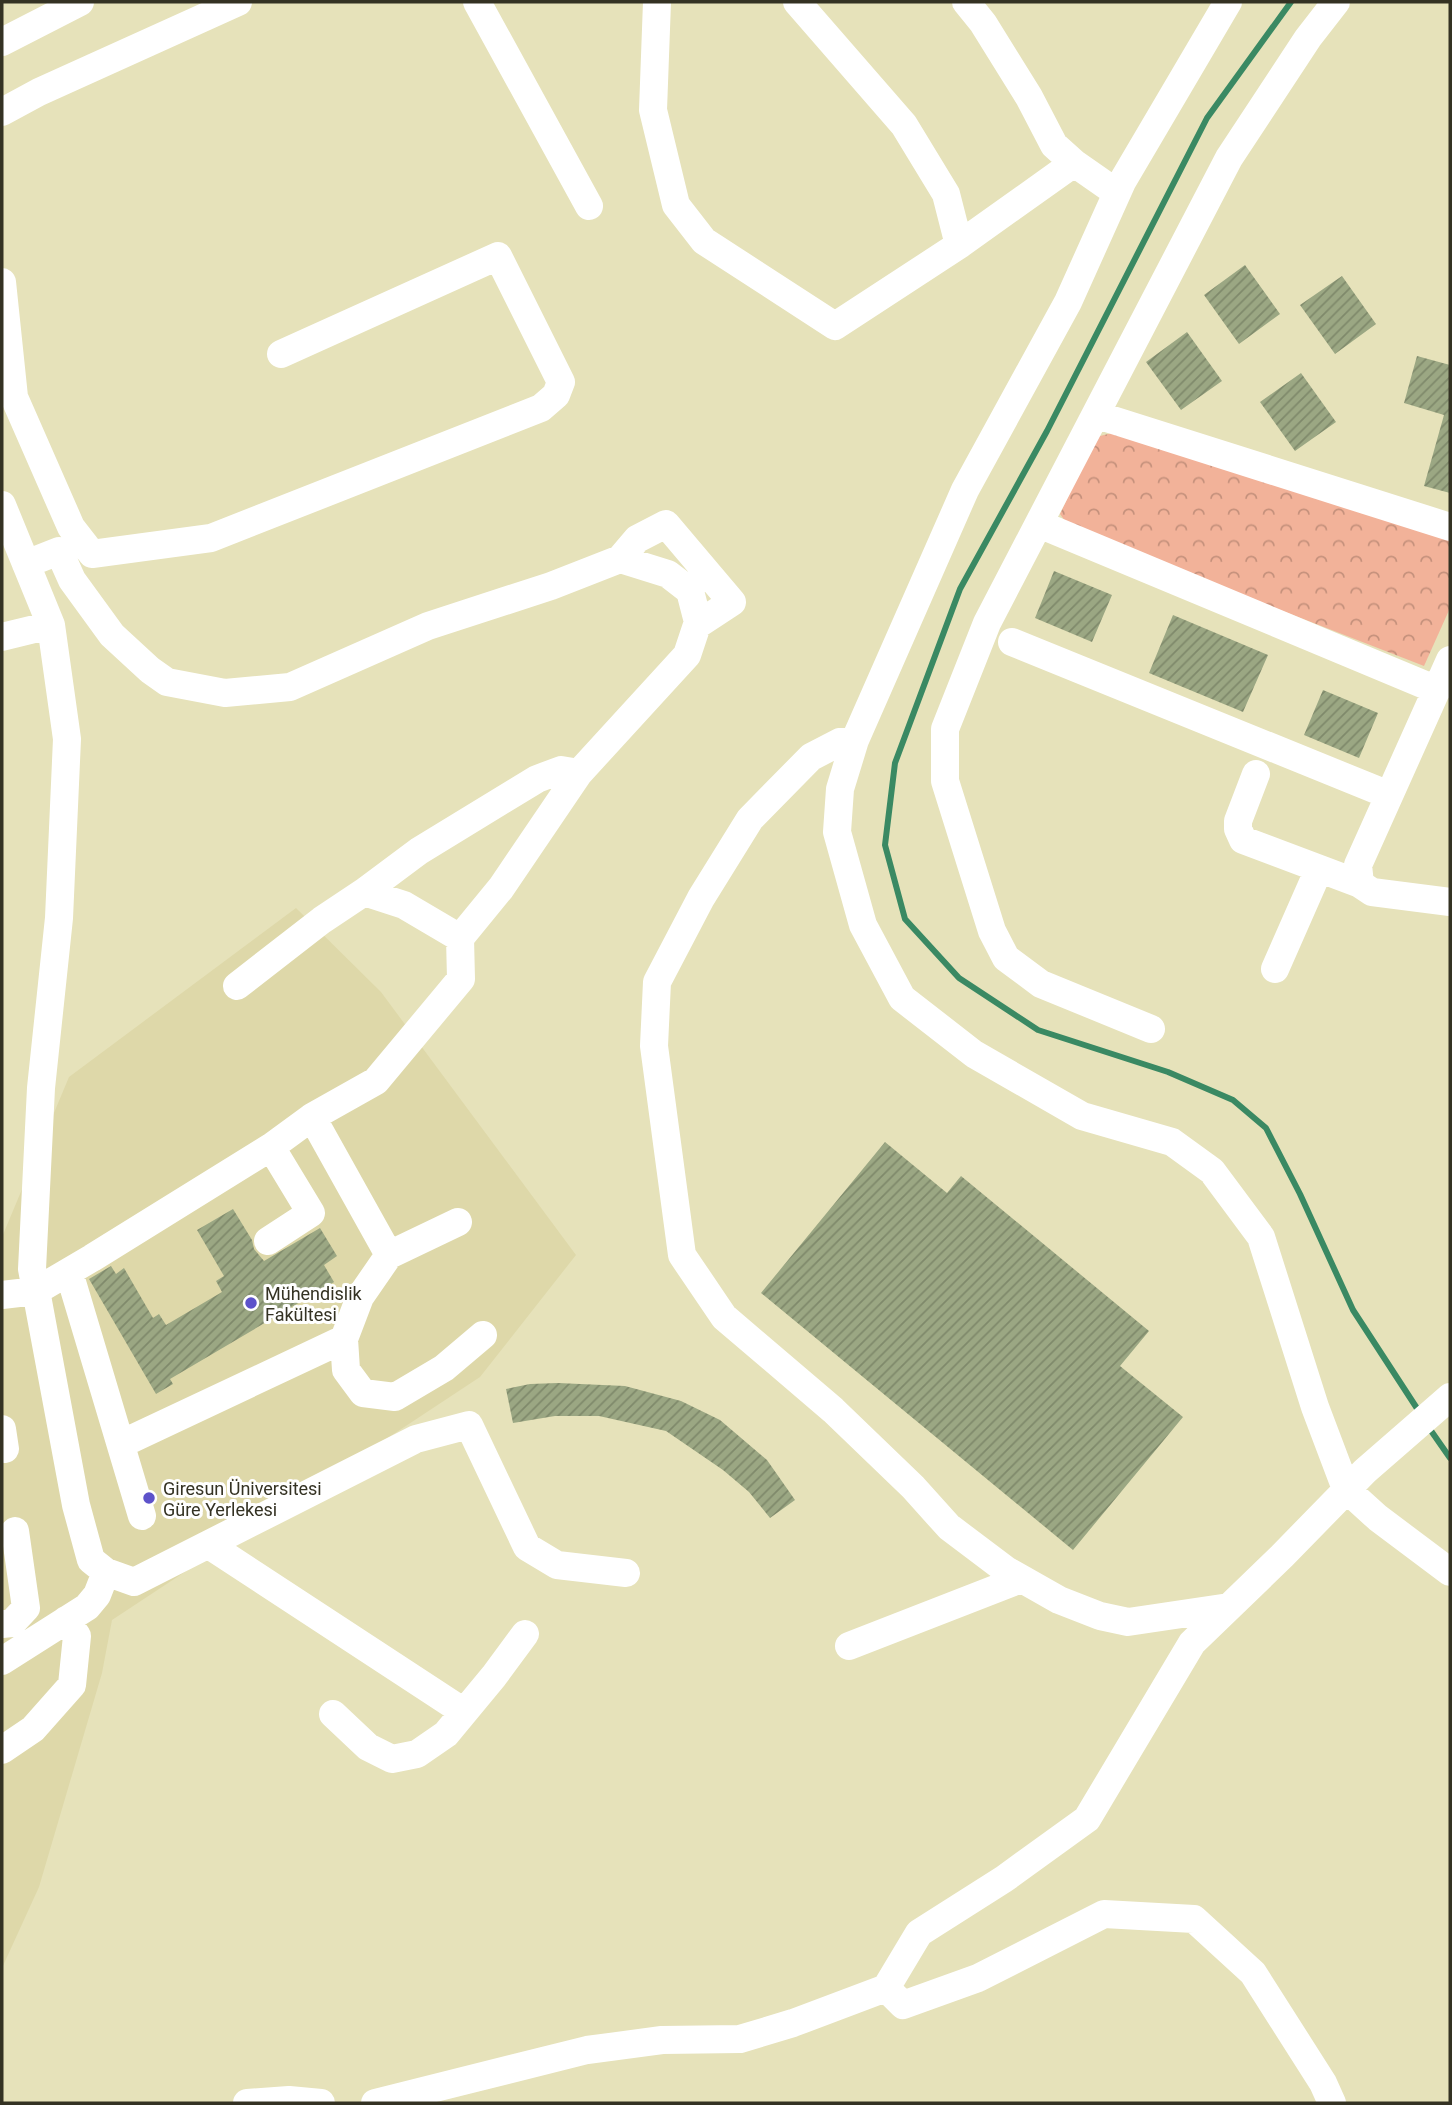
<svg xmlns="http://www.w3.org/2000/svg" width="1452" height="2105" font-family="Roboto,sans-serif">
	<defs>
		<pattern id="forest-crowns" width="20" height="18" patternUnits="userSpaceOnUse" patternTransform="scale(1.75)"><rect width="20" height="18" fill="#f2b299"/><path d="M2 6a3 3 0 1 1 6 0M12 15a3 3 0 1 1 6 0" fill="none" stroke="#c5917c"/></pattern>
		<pattern id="building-hatch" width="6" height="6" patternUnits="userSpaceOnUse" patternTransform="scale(1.75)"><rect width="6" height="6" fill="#9ba783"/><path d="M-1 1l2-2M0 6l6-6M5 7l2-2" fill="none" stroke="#7f896b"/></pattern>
	</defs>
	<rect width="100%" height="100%" fill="#e6e2ba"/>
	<path fill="#ded8a9" d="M296 908 381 992 576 1255 480 1377 112 1620 102 1673 39 1887 2 1968V1237L69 1077Z"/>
	<path fill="url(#forest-crowns)" d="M1116 432 1450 537V608L1424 666 1070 528 1060 514 1096 437Z"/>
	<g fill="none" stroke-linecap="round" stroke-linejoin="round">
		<path stroke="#3a8963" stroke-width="6" d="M1291 2 1207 118 1047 431 960 589 895 763 885 845 905 919 959 978 1038 1030 1168 1072 1233 1100 1266 1128 1300 1194 1353 1310 1420 1413
			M1427 1425 1450 1458"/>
	</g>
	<path fill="url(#building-hatch)" d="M1245 265 1280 314 1239 344 1204 295Z
		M1342 276 1376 324 1335 354 1300 305Z
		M1187 332 1222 381 1181 410 1146 362Z
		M1417 356 1450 365V493L1424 486 1444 415 1404 403Z
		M1301 373 1336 422 1295 451 1260 402Z
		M1054 571 1112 595 1092 642 1035 618Z
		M1173 615 1268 655 1243 712 1149 673Z
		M1323 690 1378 713 1359 758 1304 735Z
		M885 1142 947 1193 961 1176 1149 1331 1120 1366 1183 1417 1073 1550 761 1293Z
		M233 1209 252 1240 254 1249 264 1261 320 1228 337 1256 324 1265 334 1282 170 1379 173 1384 156 1394 89 1279 111 1266 116 1274 124 1268 153 1318 159 1314 166 1325 222 1292 216 1281 224 1276 197 1230Z
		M558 1383 625 1386 681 1401 720 1420 767 1460 795 1500 770 1518 749 1492 723 1470 666 1431 599 1416H555L513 1423 506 1389 530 1384Z"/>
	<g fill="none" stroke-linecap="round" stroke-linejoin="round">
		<path stroke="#fff" stroke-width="28" d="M477 2 589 206
			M657 2 653 110 676 205 704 241 835 326 959 245 946 194 904 125 797 2
			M966 2 983 23 1029 97 1054 145 1074 163 1117 193
			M1228 2 1122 182 1068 302 965 490 855 740 840 789 837 832 863 925 902 998 974 1054 1082 1116 1172 1142 1212 1171 1261 1237 1315 1407 1346 1489 1378 1518 1450 1572
			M2 42 80 2
			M2 112 39 92 238 2
			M959 245 1074 163
			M2 282 14 397 71 527 92 554 211 538 541 408 556 395 561 382 498 256 281 354
			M1097 415 1450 527
			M2 505 51 625 67 739 59 918 41 1088 32 1269 76 1505 91 1560 106 1572 134 1582 416 1439 469 1425 527 1547 557 1565 626 1573
			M1039 524 1437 690
			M620 559 637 539 666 524 732 602 697 625
			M2 637 51 625
			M1012 642 1389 795
			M1450 660 1358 865 1360 884 1372 892 1450 902
			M855 740 840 742 811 757 750 819 701 898 657 982 654 1046 682 1255 724 1317 833 1410 913 1487 949 1527 1006 1570 1059 1600 1100 1616 1128 1622 1229 1607
			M1256 774 1238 821V829L1243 840 1360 884
			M364 892 419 851 537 779 561 770 579 773
			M1275 969 1319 869
			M237 986 322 920 364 892 404 905 460 938
			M1151 1029 1041 984 1006 958 992 931 945 781V729L987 623 1229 158 1308 38 1336 2
			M312 1117 389 1255 360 1297 344 1339 346 1370 363 1393 395 1397 444 1368 483 1335
			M268 1241 311 1213 271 1147
			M389 1255 458 1222
			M69 1272 142 1516
			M2 1295 36 1291 92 1258 271 1147 312 1117 376 1081 461 979 460 938 501 888 579 773 687 655 698 622 690 591 668 574 620 559 551 586 428 626 290 687 225 693 167 682 150 670 112 635 72 580 59 551 26 564
			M2 1429 5 1449
			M121 1444 344 1339
			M209 1545 464 1712
			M2 1624 12 1623 26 1608 15 1531
			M849 1646 1021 1579
			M2 1661 87 1607 97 1595 106 1572
			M333 1714 368 1747 392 1759 417 1754 446 1734 494 1676 525 1634
			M2 1750 33 1729 72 1685 77 1636 66 1620
			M247 2103 289 2100 321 2103
			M375 2103 587 2050 662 2040 740 2039 793 2023 886 1988
			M1332 2103 1323 2083 1253 1973 1194 1919 1104 1914 978 1978 903 2005 886 1988 919 1933 1004 1879 1087 1819 1192 1643 1282 1556 1365 1471 1450 1397"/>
	</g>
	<g fill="#5d52ca" stroke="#fff" stroke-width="2.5">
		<circle cx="251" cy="1303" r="7"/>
		<circle cx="149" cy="1498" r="7"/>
	</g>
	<g text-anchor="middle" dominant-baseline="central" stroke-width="6" stroke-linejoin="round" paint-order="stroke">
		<g font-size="18" fill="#343223" stroke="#fff" text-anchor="start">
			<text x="265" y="1293">Mühendislik<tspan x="265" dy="21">Fakültesi</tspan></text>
			<text x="163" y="1488">Giresun Üniversitesi<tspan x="163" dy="21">Güre Yerlekesi</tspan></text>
		</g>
	</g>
	<rect width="1452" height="2105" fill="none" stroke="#343223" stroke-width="7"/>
</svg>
